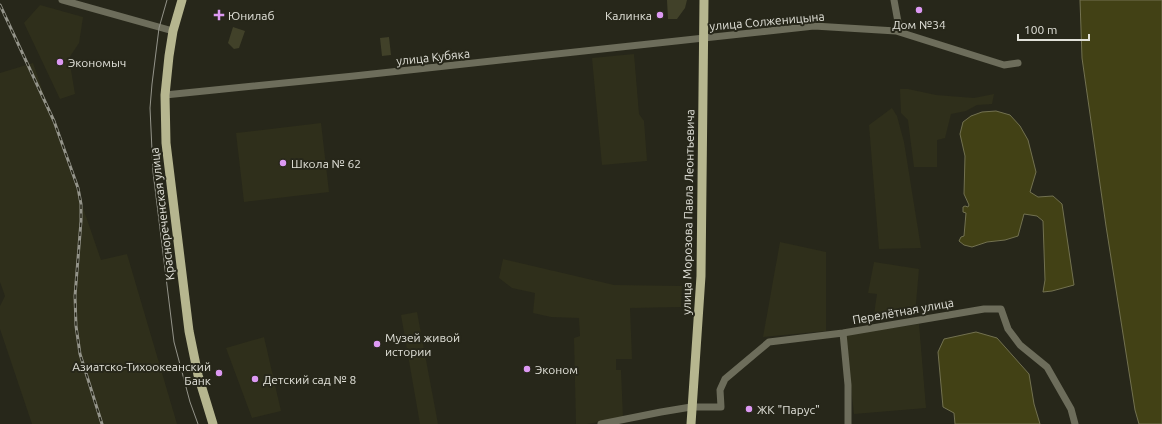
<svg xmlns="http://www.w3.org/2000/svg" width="1162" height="424" font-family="Ubuntu,sans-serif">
	<rect width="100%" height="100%" fill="#27271a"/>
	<path fill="#2f2f1b" d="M40 5 83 17 79 43 69 58 75 94 60 99 24 23Z
		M634 54 639 114 644 121 647 161 602 165 592 58Z
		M33 63 101 260 127 254 177 424H32L0 329V306L5 296 0 282V73Z
		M900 89H908L936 95 974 98 994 94 992 104 977 105 966 111 951 114 945 138 937 140V167H914L908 120 901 113Z
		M892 108 897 116 904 142 921 248 879 249 869 125Z
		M321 123 329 192 244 202 236 133Z
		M780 242 826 252V331L763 337Z
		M503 259 614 285 682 286 681 307 630 308 632 359H616V370H621L623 418 587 424H576L574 338 580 336 579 318 551 317 533 313 535 293 512 288 499 278Z
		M874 262 919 269 915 315 873 321 877 294 868 293Z
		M417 312 438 424H420L401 315Z
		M919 324 926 408 854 414 845 335Z
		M264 337 281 411 252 418 226 348Z"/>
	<path fill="#414129" d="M667 0H687L685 8 677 19H668Z
		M233 27 245 31 239 48 234 49 228 43Z
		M389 37 391 55 382 56 380 38Z"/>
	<path fill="#424115" stroke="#727150" d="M1080 0H1162V424H1139L1135 410 1106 226 1082 58Z
		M996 111 1010 115 1020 126 1028 140 1036 172 1030 192 1038 197 1053 196 1062 204 1074 285 1052 291 1043 292 1045 280 1043 221 1037 216 1024 214 1018 236 1005 240 987 242 972 247 964 245 959 241 961 237 964 236 966 213 963 212V207L965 206 968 207 969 205 964 194 965 156 960 134 963 122 971 116 982 112Z
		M976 332 997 338 1029 374 1034 404 1040 424H955L954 413 943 407 938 352 944 339Z"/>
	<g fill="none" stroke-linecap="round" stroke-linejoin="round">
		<path stroke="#6d6d5b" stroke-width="7" d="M62 0 173 31
			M894 0 898 22 896 31
			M165 95 354 76 814 26 896 31 1004 65 1018 63
			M843 333 848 385V424
			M601 424 661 412 691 407H721L720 390 725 379 769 342 843 333 984 309H1001L1008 329 1020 345 1047 367 1071 409 1075 424"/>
		<path stroke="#b6b68f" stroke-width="9" d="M182 0 173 31 169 56 165 95 166 143 189 331 198 375 213 424
			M691 424 701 276 704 0"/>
		<path stroke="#94948a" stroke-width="1" d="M167 0 159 28 152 84 150 108 153 172 174 342 190 402 198 424"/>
		<g stroke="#94948a" stroke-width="3">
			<path id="rail" d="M0 5 54 121 78 188 81 204V221L75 296 76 326 80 354 102 424"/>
		</g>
		<use href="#rail" stroke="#27271a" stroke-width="1.5" stroke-dasharray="4.5" stroke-linecap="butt"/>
	</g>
	<g fill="#dd99f3" stroke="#27271a" stroke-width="1.5">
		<circle cx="919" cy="10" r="4"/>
		<path d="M217 9h4v4h4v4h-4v4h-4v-4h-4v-4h4z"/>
		<circle cx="660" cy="15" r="4"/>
		<circle cx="60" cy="62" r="4"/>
		<circle cx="283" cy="163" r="4"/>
		<circle cx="377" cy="344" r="4"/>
		<circle cx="527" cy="369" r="4"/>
		<circle cx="219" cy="373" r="4"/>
		<circle cx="255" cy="379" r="4"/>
		<circle cx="749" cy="409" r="4"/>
	</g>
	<g text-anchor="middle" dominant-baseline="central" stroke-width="4" stroke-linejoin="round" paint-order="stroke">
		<g font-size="12" fill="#e1e1d9" stroke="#27271a" text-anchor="start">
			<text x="228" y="15">Юнилаб</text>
			<text x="652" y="15" text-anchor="end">Калинка</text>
			<text x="919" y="24" text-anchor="middle">Дом №34</text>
			<text x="68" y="62">Экономыч</text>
			<text x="291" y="163">Школа № 62</text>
			<text x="385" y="337">Музей живой<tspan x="385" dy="14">истории</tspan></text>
			<text x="211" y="366" text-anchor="end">Азиатско-Тихоокеанский<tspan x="211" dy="14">Банк</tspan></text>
			<text x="535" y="369">Эконом</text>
			<text x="263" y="379">Детский сад № 8</text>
			<text x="757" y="409">ЖК "Парус"</text>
		</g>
		<g font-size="12" fill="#e1e1d9" stroke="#27271a">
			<text transform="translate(767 21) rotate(-5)">улица Солженицына</text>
			<text transform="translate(433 57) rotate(-6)">улица Кубяка</text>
			<text transform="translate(688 212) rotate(-89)">улица Морозова Павла Леонтьевича</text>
			<text transform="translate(162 214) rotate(-97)">Краснореченская улица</text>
			<text transform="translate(903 311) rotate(-10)">Перелётная улица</text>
		</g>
	</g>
	<path d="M1018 34v6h71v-6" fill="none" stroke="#e1e1d9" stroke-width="2"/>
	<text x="1024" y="34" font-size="12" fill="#e1e1d9" stroke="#27271a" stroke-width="3" paint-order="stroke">100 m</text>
</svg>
